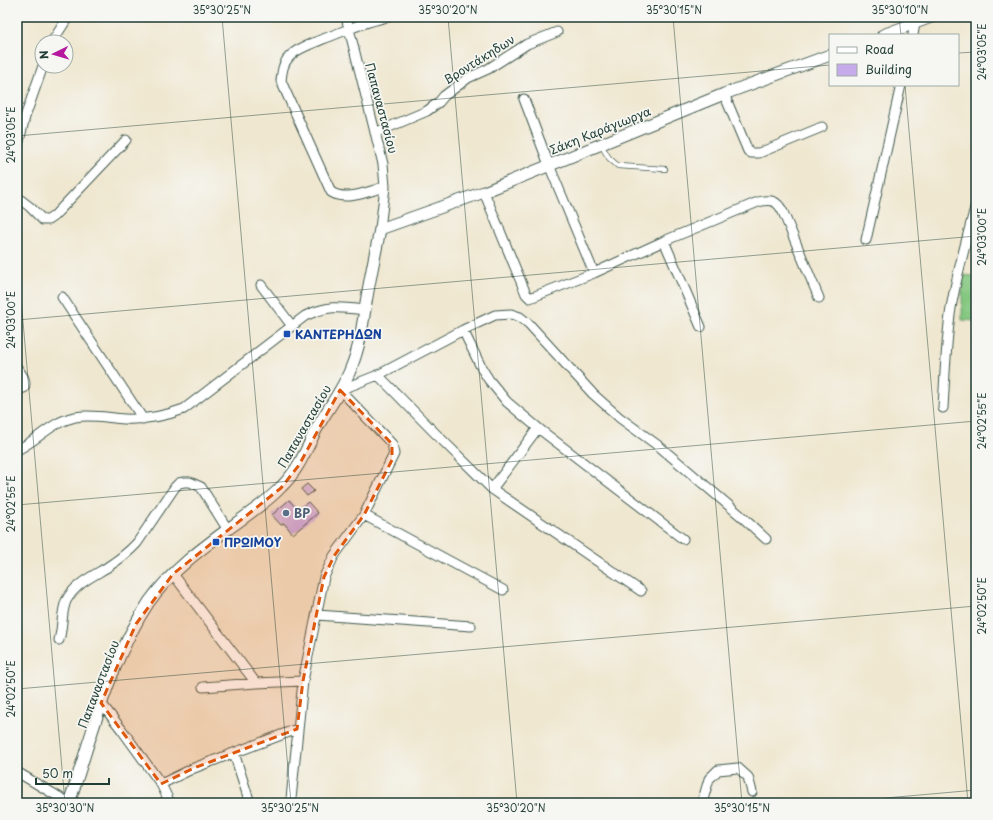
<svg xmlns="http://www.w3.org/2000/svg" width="993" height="820" font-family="'Playpen Sans',sans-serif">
	<rect width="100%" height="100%" fill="#f6f6f2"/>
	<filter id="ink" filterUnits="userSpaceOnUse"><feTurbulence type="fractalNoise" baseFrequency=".025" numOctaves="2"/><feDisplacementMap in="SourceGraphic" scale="8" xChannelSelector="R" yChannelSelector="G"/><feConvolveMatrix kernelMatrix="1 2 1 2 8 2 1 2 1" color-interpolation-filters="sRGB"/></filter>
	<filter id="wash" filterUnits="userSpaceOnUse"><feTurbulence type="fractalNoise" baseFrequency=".012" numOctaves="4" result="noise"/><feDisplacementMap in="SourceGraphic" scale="16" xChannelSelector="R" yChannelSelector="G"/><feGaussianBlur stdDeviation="0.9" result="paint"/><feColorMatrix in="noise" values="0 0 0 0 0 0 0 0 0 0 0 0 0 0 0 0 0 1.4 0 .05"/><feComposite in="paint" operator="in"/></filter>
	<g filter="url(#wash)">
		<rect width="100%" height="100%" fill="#efe7d0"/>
		<path fill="#84c780" stroke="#52825a" d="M962 275 976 276V321L962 320Z"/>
		<g id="blocks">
			<path fill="#c6abea" d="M307 484 314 491 307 496 301 489Z
				M289 500 298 510 308 502 318 513 293 534 284 523 281 525 272 515Z"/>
		</g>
	</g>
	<g filter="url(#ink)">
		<use href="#blocks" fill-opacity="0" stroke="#3e564b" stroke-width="1"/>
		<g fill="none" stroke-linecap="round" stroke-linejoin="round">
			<g stroke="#3e564b" stroke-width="6">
				<path id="service" d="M601 145 609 158 618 166 665 169"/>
			</g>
			<g stroke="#3e564b" stroke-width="11">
				<path id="minor" d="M346 17 383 164 385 187 380 229
					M913 35 915 23
					M52 42 68 17
					M724 94 748 151 751 153H759L822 127
					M524 99 549 165 594 273
					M375 133 427 111 439 102 444 96 468 78 488 69 527 44 557 32
					M17 149 25 117 43 66
					M385 187C368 191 347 202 331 192L281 81C282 71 283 63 290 56 299 47 312 44 323 39 345 31 365 21 388 17
					M484 192 526 294 530 298 594 273 664 241 758 202C771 199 777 200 783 212L819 298
					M17 197 30 207 43 220H48L54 216 126 140
					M866 240 901 85
					M664 241 701 327
					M261 285 292 326
					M62 297 143 419
					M463 330 482 369 489 380 507 402 538 428 683 539
					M17 368C22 375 27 380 24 388L17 390
					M378 375 435 433 492 489 641 591
					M943 408C945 375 946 341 951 308 957 273 967 238 976 204
					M17 450C38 440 51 422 75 417 92 414 108 418 124 419 146 420 165 416 184 409L305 316C329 305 339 307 365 310
					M492 489 538 428
					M364 515 503 590
					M173 574 256 683
					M317 615 471 626
					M59 640C63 627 61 613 66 601 74 585 91 577 106 568 117 561 128 553 137 543L175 487 179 483 184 482H190L201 487 228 530
					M203 687 256 683 303 681
					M101 703 122 730 161 784 170 803
					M234 753 250 803
					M17 772 69 803
					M161 784 194 768 297 729
					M291 799 303 681 324 577 334 556 364 515 394 454 392 444 340 390 378 375 463 330 495 315 511 314 520 317 529 324 593 394 620 418 660 447 740 515 766 539
					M702 803 709 779 718 770 738 768 748 777 752 792"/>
			</g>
			<g stroke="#3e564b" stroke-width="13">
				<path id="tertiary" d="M883 35 931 17
					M69 803C92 736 109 662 149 602 175 565 214 540 250 513 261 505 272 497 281 487 298 471 306 450 316 430 327 409 343 390 351 368 359 349 362 329 365 309 369 282 375 256 380 229L484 192 724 94 830 55"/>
			</g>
			<use href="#service" stroke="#fff" stroke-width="4.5"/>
			<use href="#minor" stroke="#fff" stroke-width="9"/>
			<use href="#tertiary" stroke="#fff" stroke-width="11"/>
		</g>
	</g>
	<path fill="#de580e" fill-opacity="0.2" stroke="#de580e" stroke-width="3" stroke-dasharray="8 5" stroke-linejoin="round" d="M340 390 392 444V460L364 515 334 556 324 577 303 681 297 729 194 768 161 784 101 703 136 624 173 574 281 488 299 465Z"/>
	<path fill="none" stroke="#1f3d34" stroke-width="1" stroke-opacity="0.45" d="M222 17 291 803M448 17 517 803M673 17 742 803M899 17 901 35M958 53 976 52M905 85 968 803M17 136 830 65M17 253 65 803M17 320 976 236M17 505 976 421M17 689 976 606M829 803 976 790"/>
	<g fill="#1a4fb4" stroke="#f6f6f2" stroke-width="1.5">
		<rect x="283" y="330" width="8" height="8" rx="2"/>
		<rect x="212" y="538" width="8" height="8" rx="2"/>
	</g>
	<circle fill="#5c6f8a" stroke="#f6f6f2" stroke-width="1.5" cx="286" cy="513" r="4"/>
	<g text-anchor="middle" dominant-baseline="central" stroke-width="3.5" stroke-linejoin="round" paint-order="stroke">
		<g font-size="12" fill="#1f3d34" stroke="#f6f6f2">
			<text transform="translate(479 59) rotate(-32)">Βροντάκηδων</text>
			<text transform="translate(382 108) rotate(75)">Παπαναστασίου</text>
			<text transform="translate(600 130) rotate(-22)">Σάκη Καράγιωργα</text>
			<text transform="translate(304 426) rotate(-60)">Παπαναστασίου</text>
			<text transform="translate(98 684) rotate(-69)">Παπαναστασίου</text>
		</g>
		<g font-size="12" font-weight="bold" fill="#164399" stroke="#f6f6f2" text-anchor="start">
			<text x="295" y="334">ΚΑΝΤΕΡΗΔΩΝ</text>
			<text x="224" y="542">ΠΡΩΙΜΟΥ</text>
		</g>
		<g font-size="12" font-weight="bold" fill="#4e5e75" stroke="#f6f6f2" text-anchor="start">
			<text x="294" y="513">BP</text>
		</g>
	</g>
	<rect width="993" height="820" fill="none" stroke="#f6f6f2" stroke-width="44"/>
	<rect x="829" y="34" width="130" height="52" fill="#f6f6f2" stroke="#a0aca6"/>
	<rect x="837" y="47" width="20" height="6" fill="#ffffff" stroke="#a0aca6"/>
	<text x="865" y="54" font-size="12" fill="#1f3d34">Road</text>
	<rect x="837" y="64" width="20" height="12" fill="#c6abea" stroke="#a0aca6"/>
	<text x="865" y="74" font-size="12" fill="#1f3d34">Building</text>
	<g transform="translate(54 54) rotate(265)"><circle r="19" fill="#f6f6f2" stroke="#a0aca6"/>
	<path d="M0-3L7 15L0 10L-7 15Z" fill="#b5179e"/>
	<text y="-6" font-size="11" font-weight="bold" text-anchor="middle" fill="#1f3d34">N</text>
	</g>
	<path d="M36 778v6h73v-6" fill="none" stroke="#1f3d34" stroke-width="2"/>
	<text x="42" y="778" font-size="12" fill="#1f3d34" stroke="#f6f6f2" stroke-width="3" paint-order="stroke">50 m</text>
	<rect x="22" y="22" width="949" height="776" fill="none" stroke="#1f3d34" stroke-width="1.5"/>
	<g font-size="10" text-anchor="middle" fill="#1f3d34">
		<text x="222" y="14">35°30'25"N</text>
		<text x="448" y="14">35°30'20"N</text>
		<text x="674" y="14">35°30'15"N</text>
		<text x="900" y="14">35°30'10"N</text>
		<text transform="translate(982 52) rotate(-90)" y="4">24°03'05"E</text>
		<text transform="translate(11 135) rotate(-90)" y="4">24°03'05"E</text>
		<text transform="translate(982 237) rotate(-90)" y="4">24°03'00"E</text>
		<text transform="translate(11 320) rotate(-90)" y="4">24°03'00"E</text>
		<text transform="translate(982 421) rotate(-90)" y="4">24°02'55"E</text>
		<text transform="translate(11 504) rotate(-90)" y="4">24°02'55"E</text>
		<text transform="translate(982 606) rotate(-90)" y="4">24°02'50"E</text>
		<text transform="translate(11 689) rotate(-90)" y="4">24°02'50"E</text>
		<text x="65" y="812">35°30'30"N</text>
		<text x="290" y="812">35°30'25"N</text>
		<text x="516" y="812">35°30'20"N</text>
		<text x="742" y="812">35°30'15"N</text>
	</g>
</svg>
